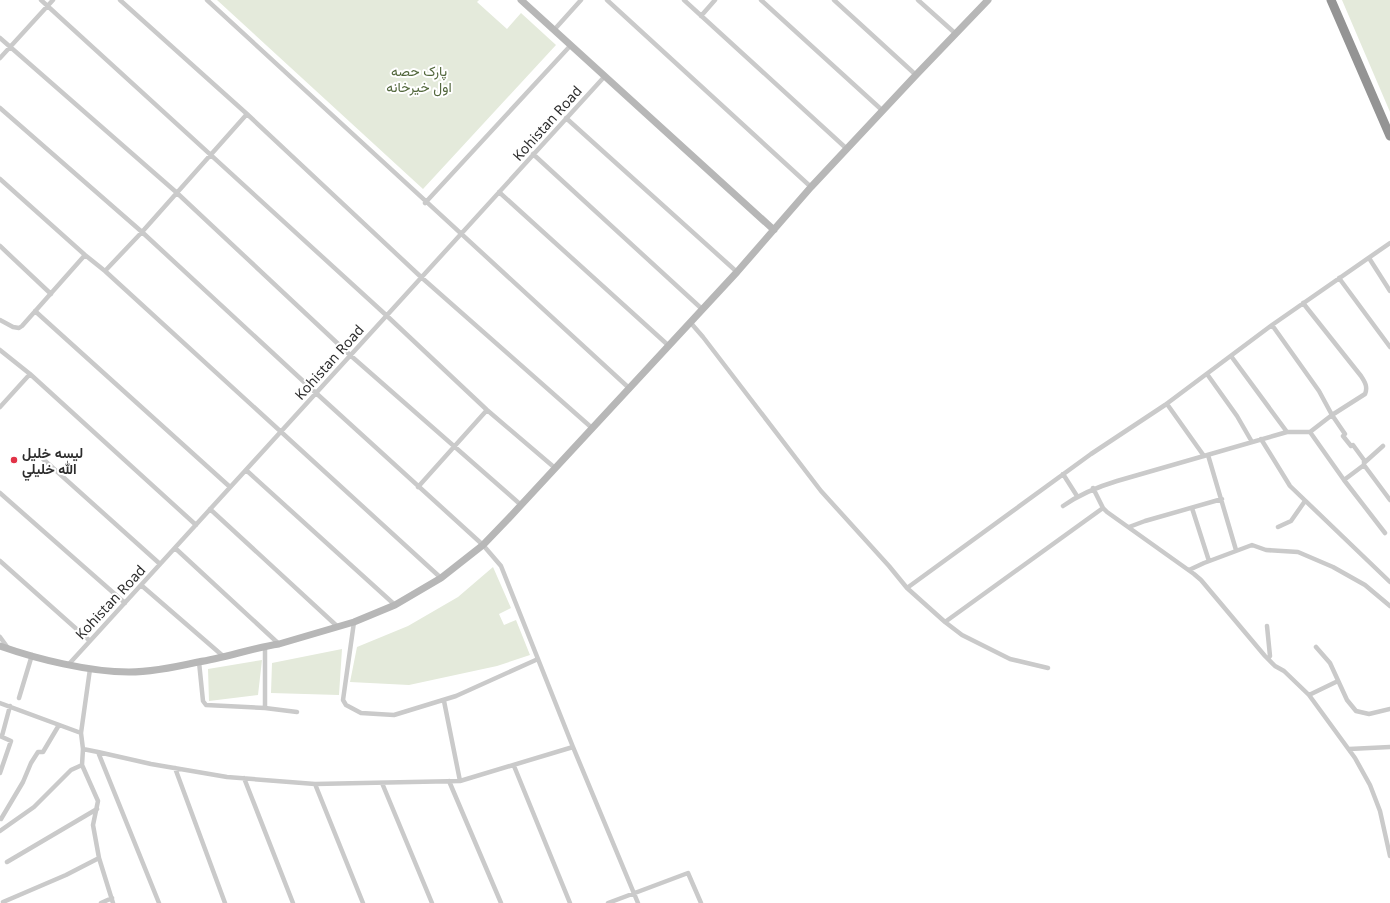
<svg xmlns="http://www.w3.org/2000/svg" width="1390" height="903" font-family="'Noto Sans',Vazirmatn,sans-serif">
	<rect width="100%" height="100%" fill="#fff"/>
	<path fill="#e4eadb" d="M217 0H479L477 2 507 29 521 13 556 45 423 189Z
		M1342 0H1390V112Z
		M493 567 511 608 499 614 504 625 516 620 530 655 497 666 409 685 350 682 357 647 408 626 458 597Z
		M342 649 339 695 271 693 272 663Z
		M262 660 258 695 209 701 208 669Z"/>
	<g fill="none" stroke-linecap="round" stroke-linejoin="round">
		<path stroke="#cacaca" stroke-width="4.5" d="M41 0 386 315 487 410 555 468
			M120 0 247 114 421 277 592 428
			M207 0 629 388
			M607 0 811 187
			M684 0 847 149
			M761 0 883 111
			M834 0 916 75
			M918 0 956 34
			M701 16 715 0
			M554 30 581 0
			M0 38 176 192 350 355 521 505
			M0 58 53 0
			M0 108 142 232 316 393 483 545 501 566 573 747 638 903
			M566 118 737 272
			M533 154 702 309
			M0 179 85 255 105 271 441 578
			M499 192 669 346
			M425 203 571 45
			M0 246 51 294
			M1369 258 1390 291
			M105 271 142 232 247 114
			M1339 278 1390 347
			M35 311 230 487
			M0 320 13 327 19 328 22 326 85 255
			M690 322 703 337 821 491 889 566 907 588 945 622 962 635 1010 659 1048 668
			M1272 325 1319 391 1332 415 1345 434 1343 436 1351 446 1353 445 1364 460V463
			M0 350 30 374 196 525
			M1231 356 1287 432
			M1207 374 1237 416 1252 442
			M1167 404 1204 456
			M0 407 30 374
			M1310 432 1344 480 1385 533
			M1261 439 1290 486 1390 582
			M1208 455 1236 550
			M43 459 160 564
			M1364 465 1390 500
			M246 470 395 605
			M1063 474 1077 496
			M1344 480 1364 465V463L1383 446
			M418 487 487 410
			M1093 488 1103 508 1107 512 1194 574 1201 580 1265 656 1275 666 1284 671 1309 695 1355 758 1370 785 1380 811 1390 856
			M0 493 125 603
			M1063 506C1080 494 1097 487 1117 481L1287 432H1310L1332 415 1365 394C1368 387 1365 382 1361 376L1303 303
			M1192 508 1209 561
			M210 509 338 627
			M1129 527 1145 521 1222 499
			M1278 527 1291 521 1305 501
			M175 548 279 644
			M0 561 90 641
			M1189 570 1204 563 1252 545 1266 550 1298 552 1333 567 1365 585 1390 606
			M141 585 223 656
			M907 588 1091 454 1165 405 1272 325 1390 243
			M354 622 343 700 346 705 361 713 394 715 456 696 538 659
			M945 622 1103 508
			M1267 626 1270 656 1268 659
			M0 637 8 648
			M265 646V708
			M1316 647 1330 663 1347 700 1356 711 1369 714 1390 709
			M199 662 203 701 206 705 265 708 297 712
			M69 664 605 76
			M90 669 81 733 83 749 82 765 98 801 93 825 99 858 113 903
			M1309 695 1338 681
			M19 698 32 655
			M444 701 460 781
			M0 703 81 733
			M0 736 11 741 0 773
			M2 736 10 706
			M83 749 98 752 159 903
			M1349 749 1390 747
			M98 752 151 764 227 777 315 784 460 781 573 747
			M514 766 570 903
			M175 768 225 903
			M244 778 293 903
			M449 781 501 903
			M382 783 432 903
			M315 784 363 903
			M1 819 23 782 31 763 38 752H43L59 725
			M0 831 34 807 71 770 82 765
			M7 862 97 809
			M3 902 66 875 99 858
			M101 903 112 898
			M608 903 688 873 701 903"/>
		<path stroke="#b7b7b7" stroke-width="7" d="M521 0 774 230
			M0 646C37 659 89 672 129 672 151 672 176 667 198 662 225 658 252 648 279 644L354 622 395 605 441 578 483 545 509 518 737 272 811 187 916 75 988 0"/>
		<path stroke="#949494" stroke-width="9" d="M1331 0 1390 136"/>
	</g>
	<circle fill="#e13247" stroke="#fff" stroke-width="1.5" cx="14" cy="460" r="4"/>
	<g text-anchor="middle" dominant-baseline="central" stroke-width="4" stroke-linejoin="round" paint-order="stroke">
		<g font-size="14" fill="#52673c" stroke="#fff">
			<text x="419" y="70">پارک حصه<tspan x="419" dy="16">اول خیرخانه</tspan></text>
		</g>
		<g font-size="14" fill="#2d2d2d" stroke="#fff">
			<text transform="translate(547 123) rotate(-48)">Kohistan Road</text>
			<text transform="translate(329 362) rotate(-48)">Kohistan Road</text>
			<text transform="translate(110 602) rotate(-47)">Kohistan Road</text>
		</g>
		<g font-size="14" font-weight="bold" fill="#2d2d2d" stroke="#fff" text-anchor="start">
			<text x="22" y="452">ليسه خليل<tspan x="22" dy="16">الله خليلي</tspan></text>
		</g>
	</g>
</svg>
